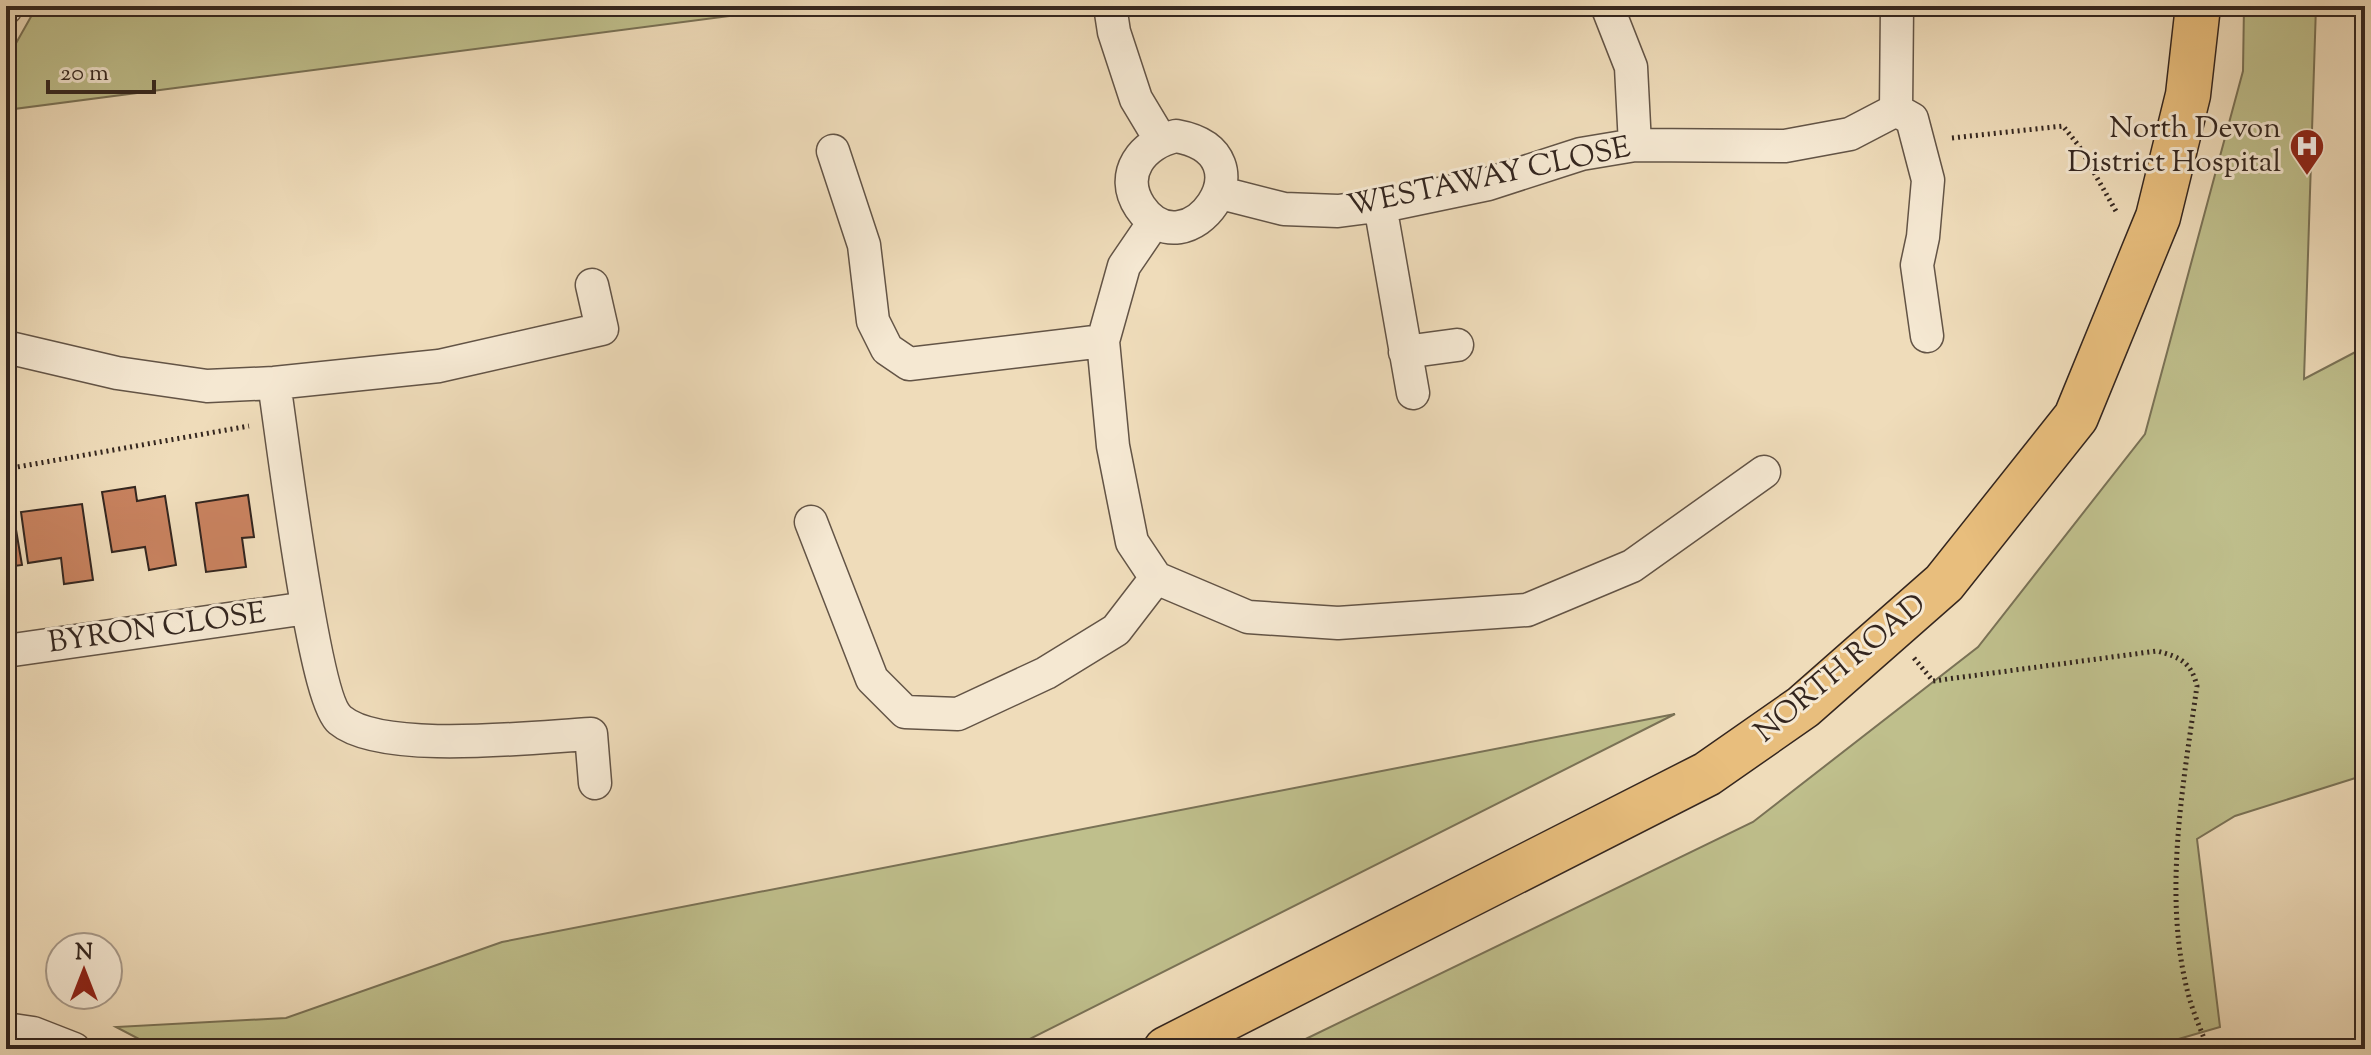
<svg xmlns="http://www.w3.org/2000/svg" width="2371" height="1055" font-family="'Sorts Mill Goudy',serif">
	<rect width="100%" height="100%" fill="#efdcba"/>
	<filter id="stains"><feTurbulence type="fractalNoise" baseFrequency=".0025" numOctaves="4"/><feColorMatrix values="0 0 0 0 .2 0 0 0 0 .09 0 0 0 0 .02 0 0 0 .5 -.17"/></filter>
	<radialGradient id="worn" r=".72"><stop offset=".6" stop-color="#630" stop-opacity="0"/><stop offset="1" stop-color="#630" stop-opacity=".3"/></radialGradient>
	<path fill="#bfbf8c" stroke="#7a7256" stroke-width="2" d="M37 6H807L6 110V61Z
		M2244 6H2316L2304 379 2365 347V775L2235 816 2197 839 2220 1027 2144 1049H1285L1753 822 1978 647 2145 434 2243 71Z
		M1675 714 1010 1049H158L116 1027 286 1018 502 942Z"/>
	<path fill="#c8825f" stroke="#34261f" stroke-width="2" d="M135 487 137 501 165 496 176 565 149 570 145 547 112 552 102 492Z
		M248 495 254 537 242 538 246 567 206 572 196 503Z
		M82 504 93 580 64 584 61 558 28 563 21 512Z
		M13 512 22 565 6 567V514Z"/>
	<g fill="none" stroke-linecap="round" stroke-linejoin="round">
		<g stroke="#635446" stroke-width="35">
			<path id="minor" d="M1110 6 1114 32 1136 99 1160 139
				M1607 6 1631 67 1635 145
				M1897 6 1896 110 1912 119 1928 180 1923 237 1917 265 1927 336
				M6 8 7 6
				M1176 136C1276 154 1186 275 1140 207 1118 174 1143 143 1176 136Z
				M833 151 864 245 873 321 887 349 909 364 1103 341
				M1221 193 1284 209 1338 211 1392 204 1488 184 1581 154 1635 145 1785 146 1850 134 1896 110
				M1380 205 1413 393
				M1154 222 1124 266 1103 341 1113 446 1132 542 1156 578 1248 617 1338 623 1527 610 1632 566 1764 472
				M6 347 117 373 207 386 274 383 439 366 602 329 592 285
				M1405 352 1457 345
				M274 383C282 433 313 698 340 720 382 755 534 737 591 734L595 783
				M811 522 872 679 905 712 958 714 1046 673 1116 630 1156 578
				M6 651 307 608
				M6 1029 33 1033 74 1049"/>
		</g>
		<g stroke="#34261f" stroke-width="47">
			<path id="primary" d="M1166 1049 1707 774 1803 707 1944 583 2076 417 2158 217 2188 95 2198 6"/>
		</g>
		<path stroke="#34261f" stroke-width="5" stroke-dasharray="2 4" stroke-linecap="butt" d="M1952 138 2063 126 2079 146 2117 213
			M6 469 249 426
			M1914 658 1933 681 2157 651C2180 657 2191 662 2197 686 2183 785 2162 898 2189 997 2194 1015 2202 1032 2208 1049"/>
		<use href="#minor" stroke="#f5e8d2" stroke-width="32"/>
		<use href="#primary" stroke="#e8be7d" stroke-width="44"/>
	</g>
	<defs>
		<g id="hospital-pin" transform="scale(1.8)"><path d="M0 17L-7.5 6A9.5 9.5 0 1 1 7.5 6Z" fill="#8f2418" stroke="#f5e8d2"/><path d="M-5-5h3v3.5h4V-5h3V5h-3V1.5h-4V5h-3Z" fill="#fff"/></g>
	</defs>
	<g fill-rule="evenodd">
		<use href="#hospital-pin" x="2307" y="146"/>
	</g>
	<g text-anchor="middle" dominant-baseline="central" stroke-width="6" stroke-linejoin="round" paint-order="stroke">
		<g font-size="30" fill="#34261f" stroke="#f5e8d2" text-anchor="end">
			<text x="2281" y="129">North Devon<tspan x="2281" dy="34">District Hospital</tspan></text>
		</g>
		<g font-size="30" fill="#34261f" stroke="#f5e8d2">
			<text transform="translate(1489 178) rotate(-12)">WESTAWAY CLOSE</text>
			<text transform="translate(157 629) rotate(-8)">BYRON CLOSE</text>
			<text transform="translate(1841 669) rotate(-40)">NORTH ROAD</text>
		</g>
	</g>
	<rect width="2371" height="1055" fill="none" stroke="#efdcba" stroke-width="32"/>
	<rect x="8" y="8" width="2355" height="1039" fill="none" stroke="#34261f" stroke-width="4"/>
	<rect x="16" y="16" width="2339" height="1023" fill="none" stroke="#34261f" stroke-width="2"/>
	<g transform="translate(84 971)"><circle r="38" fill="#f5e8d2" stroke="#a89a8a" stroke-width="2"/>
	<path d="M0-6L14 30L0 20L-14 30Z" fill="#8f2418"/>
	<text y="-12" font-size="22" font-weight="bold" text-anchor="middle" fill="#34261f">N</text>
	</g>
	<path d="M48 80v12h106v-12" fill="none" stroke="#34261f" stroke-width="4"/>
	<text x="60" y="80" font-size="24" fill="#34261f" stroke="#f5e8d2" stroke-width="6" paint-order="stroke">20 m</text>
	<rect width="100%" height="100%" filter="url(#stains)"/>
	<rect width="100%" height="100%" fill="url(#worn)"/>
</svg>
